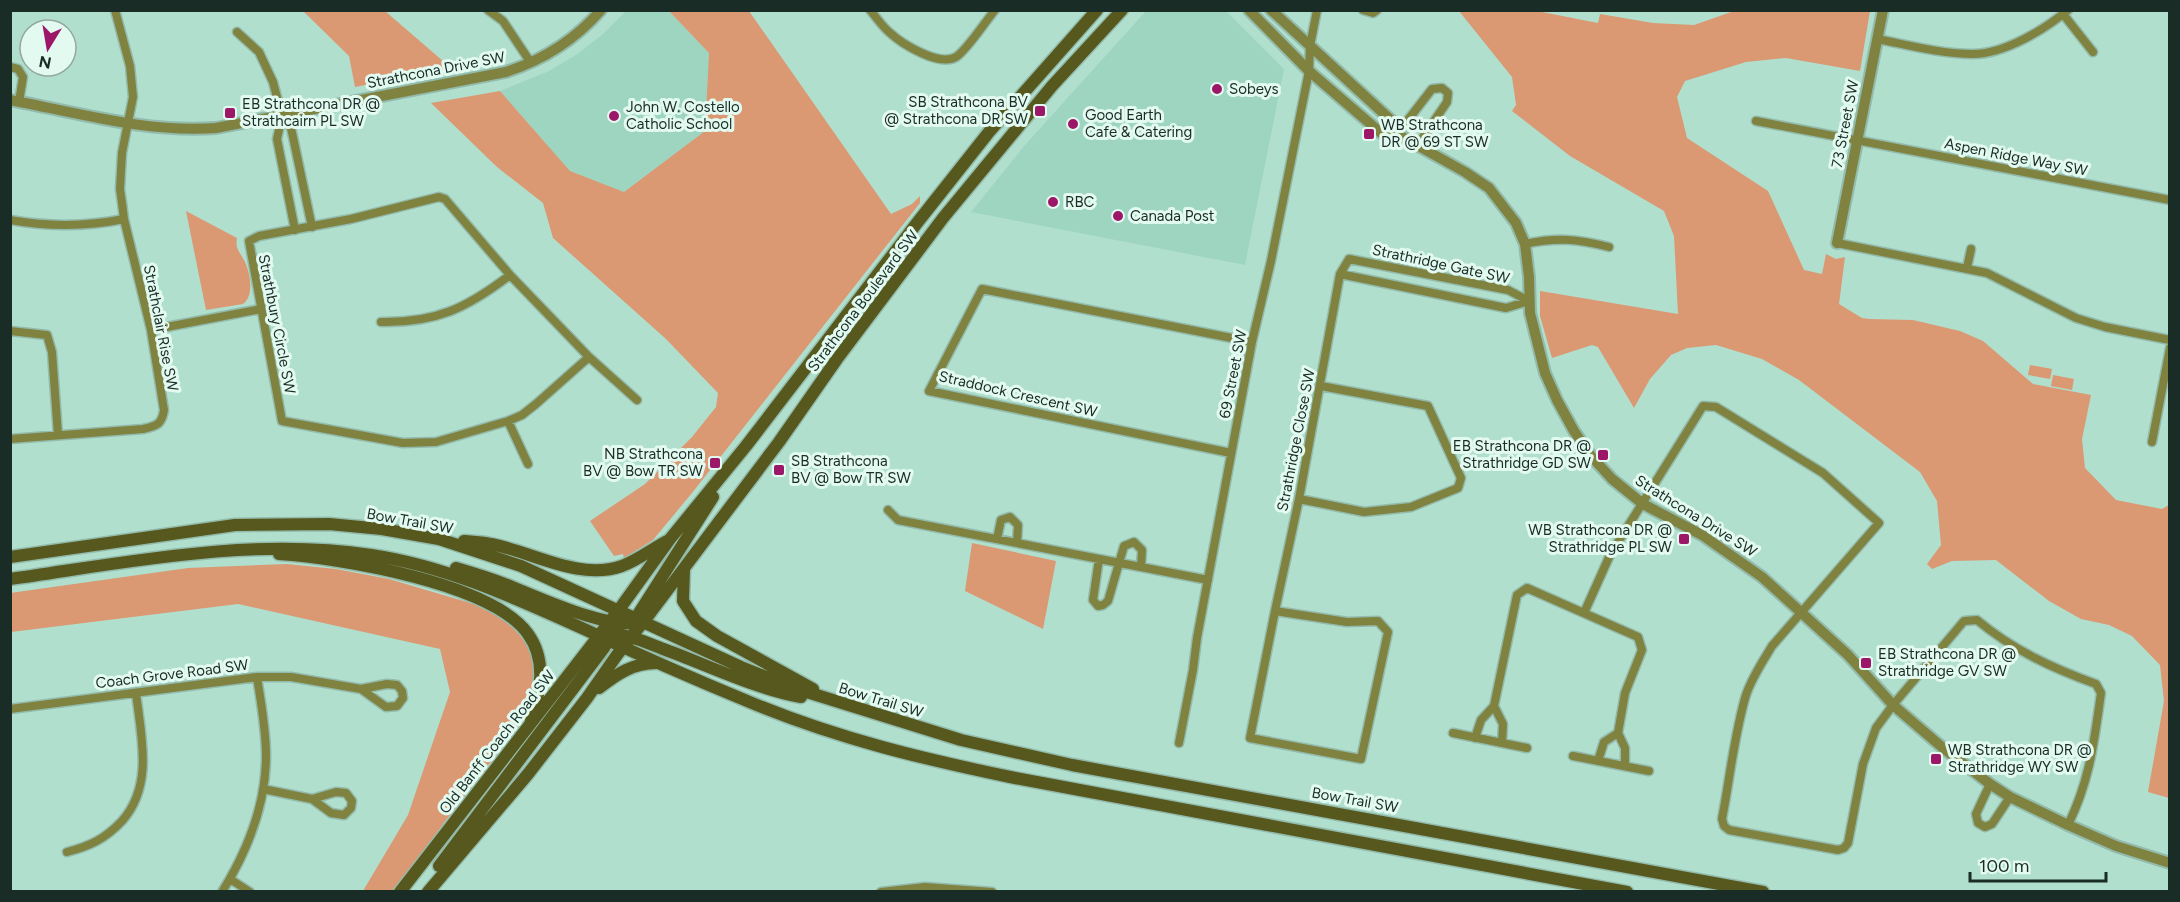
<svg xmlns="http://www.w3.org/2000/svg" width="2180" height="902" font-family="Figtree,sans-serif">
	<rect width="100%" height="100%" fill="#b1dfce"/>
	<path fill="#9ed5c1" d="M626 11H669L709 53 705 131 624 192 570 171 500 91 549 71 576 55 603 34Z
		M1146 11H1226L1284 69 1245 265 971 212 1025 145Z"/>
	<path fill="#da9873" d="M303 11H385L451 68 355 87 349 56Z
		M669 11H749L891 214 912 204 920 196V203L692 493 653 540 624 558 623 554 614 556 590 521 645 484 692 437 716 407 718 393 666 339 553 238 543 203 497 167 431 103 500 91 570 171 624 192 705 131 709 53Z
		M1459 11H1537L1598 23 1600 14 1653 23 1694 25 1734 11H1870L1860 71 1786 58 1746 62 1685 81 1677 97 1687 138 1768 191 1804 270 1822 274 1826 254 1836 259 1845 257 1839 304 1862 318 1869 319 1913 320 1960 331 1983 341 2033 384 2091 395 2082 439 2085 468 2116 500 2162 509 2169 505V798L2148 792 2164 701 2160 665 2132 636 2109 625 2081 619 2049 601 1996 560 1952 561 1932 569 1927 564 1941 545 1937 501 1920 472 1799 380 1762 359 1716 345 1687 348 1671 355 1650 379 1634 408 1598 347 1592 345 1552 358 1540 316V291L1678 314 1674 236 1664 211 1570 156 1512 111 1516 105 1512 77Z
		M186 211 237 238C235 248 239 251 244 260 250 271 255 296 243 304L206 310Z
		M2030 365 2052 369 2050 379 2028 375Z
		M2053 375 2074 379 2072 390 2051 386Z
		M972 543 1056 561 1043 629 965 591Z
		M287 564 336 569 389 579 477 605 505 620 531 647 539 677 525 717 446 820 395 891H363L408 815 450 692 440 649 238 604 11 632 10 593 188 568Z"/>
	<g fill="none" stroke-linecap="round" stroke-linejoin="round">
		<g stroke="#93bbac" stroke-width="11">
			<path id="minor" d="M488 10 503 21 531 63
				M870 10C876 17 882 26 889 32 902 44 939 67 956 57 967 50 985 22 995 10
				M1363 10 1373 13 1377 10
				M2063 14 2093 52
				M237 32 259 52 273 82 282 116 291 128 293 137 312 227
				M1877 39C1908 45 1941 54 1973 54 2004 54 2044 30 2068 10
				M10 67 18 69 23 77 19 102
				M282 116 277 139 295 230
				M1756 121 2170 200
				M1397 134 1432 89 1442 88 1448 93 1447 102 1417 146
				M10 220C50 227 85 227 124 219
				M1837 243 1987 273 2076 318 2105 327 2170 340
				M1525 244C1557 237 1578 239 1609 247
				M1967 268 1971 249
				M1340 274 1506 308 1529 301
				M381 322C436 323 467 308 510 275
				M151 330 261 309
				M10 331 47 335 52 352 58 435
				M589 357 536 404 522 415 508 421 436 442 403 443 282 421 249 241 259 236 351 219 439 197 445 199 510 275 589 357 637 400
				M508 421 528 464
				M10 439 143 429C157 426 162 424 164 410L151 330 124 219 122 203 120 189 122 153 133 97 130 66 115 10
				M2152 442 2170 348
				M1231 453 929 391 982 289 1252 342
				M1299 499 1364 512 1411 507 1458 488 1461 478 1428 406 1321 386
				M888 510 898 520 1208 580
				M997 539 1001 520 1010 517 1018 525 1017 543
				M1099 559 1093 600 1098 606 1103 605 1108 601 1124 546 1134 542 1142 550 1141 567
				M1275 611 1299 499 1340 274 1349 259 1508 290 1529 301
				M1275 611 1347 622 1378 621 1388 632 1361 759 1250 738Z
				M1584 613 1610 555 1703 406 1716 407 1823 473 1879 523 1772 646C1763 661 1752 677 1746 695 1734 735 1730 778 1722 819L1724 826 1729 830 1838 850 1844 848 1848 843 1863 764 1876 728 1893 705 1964 621 1977 620C2013 650 2052 668 2096 684L2101 693C2094 742 2090 780 2068 825
				M387 684 397 685 402 691 403 698 397 706 386 707 361 689Z
				M1494 706 1503 724 1502 743
				M10 709 257 677H291L361 689
				M1453 733 1527 748
				M1475 738 1481 720 1494 706 1517 595 1527 588 1638 637 1642 650 1625 693 1618 733 1625 748V766
				M1179 743 1193 670 1197 638 1252 342 1271 261 1309 71 1310 46 1317 10
				M1573 756 1649 771
				M1598 761 1604 742 1618 733
				M1990 784 1976 814 1978 823 1985 827 1992 824 2010 797
				M263 789 312 799
				M336 792 346 793 352 801 351 808 344 815 331 813 312 799Z
				M67 852C90 846 105 839 122 821 154 785 141 736 136 693
				M230 879 250 892
				M222 892C248 850 266 805 266 756 266 729 261 703 257 677
				M881 892 925 887 992 892"/>
		</g>
		<g stroke="#93bbac" stroke-width="14">
			<path id="tertiary" d="M1249 10 1309 71 1381 133 1397 134 1465 172 1489 188 1516 223 1525 244 1529 277 1530 313 1545 373 1557 400 1574 431 1591 456 1612 479 1643 504 1702 535 1762 577 1848 655 1893 705 1943 748 1990 784 2010 797 2068 825 2116 846 2170 863
				M1271 10 1393 122 1397 134
				M10 100C79 113 146 133 216 128L506 72C543 60 575 40 601 10
				M1837 243 1883 10"/>
		</g>
		<g stroke="#93bbac" stroke-width="15">
			<path id="secondary" d="M464 541C473 542 482 542 491 544 533 552 579 581 622 566 638 560 652 549 667 541
				M279 554C340 558 492 583 528 634 546 659 542 692 530 718
				M10 557 235 525 329 524 382 529 439 539 521 566 741 667 794 688 961 740 1072 765 1763 892
				M456 568C473 573 489 578 505 584 538 597 609 631 642 622
				M684 569 683 601 696 621 717 636 813 689
				M10 579C130 562 251 537 371 555 446 566 515 598 584 629 639 655 696 680 752 703 839 739 923 759 1015 778L1627 892
				M632 624 713 497
				M604 634C625 632 647 643 666 650 707 665 759 690 801 697
				M599 688C617 674 633 663 656 663
				M439 866 604 648 611 635
				M400 892 618 611 670 539 746 446 917 223 989 132 1097 10
				M428 892 528 774 587 698 617 655 651 612 779 442 837 359 943 218 1052 86 1122 10"/>
		</g>
		<use href="#minor" stroke="#808240" stroke-width="8"/>
		<use href="#tertiary" stroke="#808240" stroke-width="10"/>
		<use href="#secondary" stroke="#57581d" stroke-width="12"/>
	</g>
	<g fill="#9d1768" stroke="#e3faf1" stroke-width="2">
		<circle cx="1217" cy="89" r="6"/>
		<rect x="1034" y="105" width="12" height="12" rx="3"/>
		<rect x="224" y="107" width="12" height="12" rx="3"/>
		<circle cx="614" cy="116" r="6"/>
		<circle cx="1073" cy="124" r="6"/>
		<rect x="1363" y="128" width="12" height="12" rx="3"/>
		<circle cx="1053" cy="202" r="6"/>
		<circle cx="1118" cy="216" r="6"/>
		<rect x="1597" y="449" width="12" height="12" rx="3"/>
		<rect x="709" y="457" width="12" height="12" rx="3"/>
		<rect x="773" y="464" width="12" height="12" rx="3"/>
		<rect x="1678" y="533" width="12" height="12" rx="3"/>
		<rect x="1860" y="657" width="12" height="12" rx="3"/>
		<rect x="1930" y="753" width="12" height="12" rx="3"/>
	</g>
	<g text-anchor="middle" dominant-baseline="central" stroke-width="6" stroke-linejoin="round" paint-order="stroke">
		<g font-size="15" fill="#1a2c26" stroke="#e3faf1">
			<text transform="translate(436 70) rotate(-11)">Strathcona Drive SW</text>
			<text transform="translate(1845 124) rotate(-79)">73 Street SW</text>
			<text transform="translate(2016 157) rotate(11)">Aspen Ridge Way SW</text>
			<text transform="translate(1441 264) rotate(12)">Strathridge Gate SW</text>
			<text transform="translate(863 301) rotate(-53)">Strathcona Boulevard SW</text>
			<text transform="translate(277 324) rotate(79)">Strathbury Circle SW</text>
			<text transform="translate(161 328) rotate(79)">Strathclair Rise SW</text>
			<text transform="translate(1233 374) rotate(-79)">69 Street SW</text>
			<text transform="translate(1018 394) rotate(13)">Straddock Crescent SW</text>
			<text transform="translate(1296 440) rotate(-79)">Strathridge Close SW</text>
			<text transform="translate(1696 516) rotate(32)">Strathcona Drive SW</text>
			<text transform="translate(410 521) rotate(10)">Bow Trail SW</text>
			<text transform="translate(172 674) rotate(-7)">Coach Grove Road SW</text>
			<text transform="translate(881 700) rotate(17)">Bow Trail SW</text>
			<text transform="translate(497 742) rotate(-52)">Old Banff Coach Road SW</text>
			<text transform="translate(1355 800) rotate(10)">Bow Trail SW</text>
		</g>
		<g font-size="15" fill="#1a2c26" stroke="#e3faf1" text-anchor="start">
			<text x="1229" y="89">Sobeys</text>
			<text x="1028" y="102" text-anchor="end">SB Strathcona BV<tspan x="1028" dy="17">@ Strathcona DR SW</tspan></text>
			<text x="242" y="104">EB Strathcona DR @<tspan x="242" dy="17">Strathcairn PL SW</tspan></text>
			<text x="626" y="107">John W. Costello<tspan x="626" dy="17">Catholic School</tspan></text>
			<text x="1085" y="115">Good Earth<tspan x="1085" dy="17">Cafe &amp; Catering</tspan></text>
			<text x="1381" y="125">WB Strathcona<tspan x="1381" dy="17">DR @ 69 ST SW</tspan></text>
			<text x="1065" y="202">RBC</text>
			<text x="1130" y="216">Canada Post</text>
			<text x="1591" y="446" text-anchor="end">EB Strathcona DR @<tspan x="1591" dy="17">Strathridge GD SW</tspan></text>
			<text x="703" y="454" text-anchor="end">NB Strathcona<tspan x="703" dy="17">BV @ Bow TR SW</tspan></text>
			<text x="791" y="461">SB Strathcona<tspan x="791" dy="17">BV @ Bow TR SW</tspan></text>
			<text x="1672" y="530" text-anchor="end">WB Strathcona DR @<tspan x="1672" dy="17">Strathridge PL SW</tspan></text>
			<text x="1878" y="654">EB Strathcona DR @<tspan x="1878" dy="17">Strathridge GV SW</tspan></text>
			<text x="1948" y="750">WB Strathcona DR @<tspan x="1948" dy="17">Strathridge WY SW</tspan></text>
		</g>
	</g>
	<rect width="2180" height="902" fill="none" stroke="#1a2c26" stroke-width="24"/>
	<g transform="translate(48 48) rotate(191)"><circle r="28" fill="#e3faf1" stroke="#93a8a0" stroke-width="1.5"/>
	<path d="M0-4.5L10 22L0 15L-10 22Z" fill="#9d1768"/>
	<text y="-9" font-size="16" font-weight="bold" text-anchor="middle" fill="#1a2c26">N</text>
	</g>
	<path d="M1970 872v9h136v-9" fill="none" stroke="#1a2c26" stroke-width="3"/>
	<text x="1979" y="872" font-size="18" fill="#1a2c26" stroke="#e3faf1" stroke-width="4.5" paint-order="stroke">100 m</text>
</svg>
